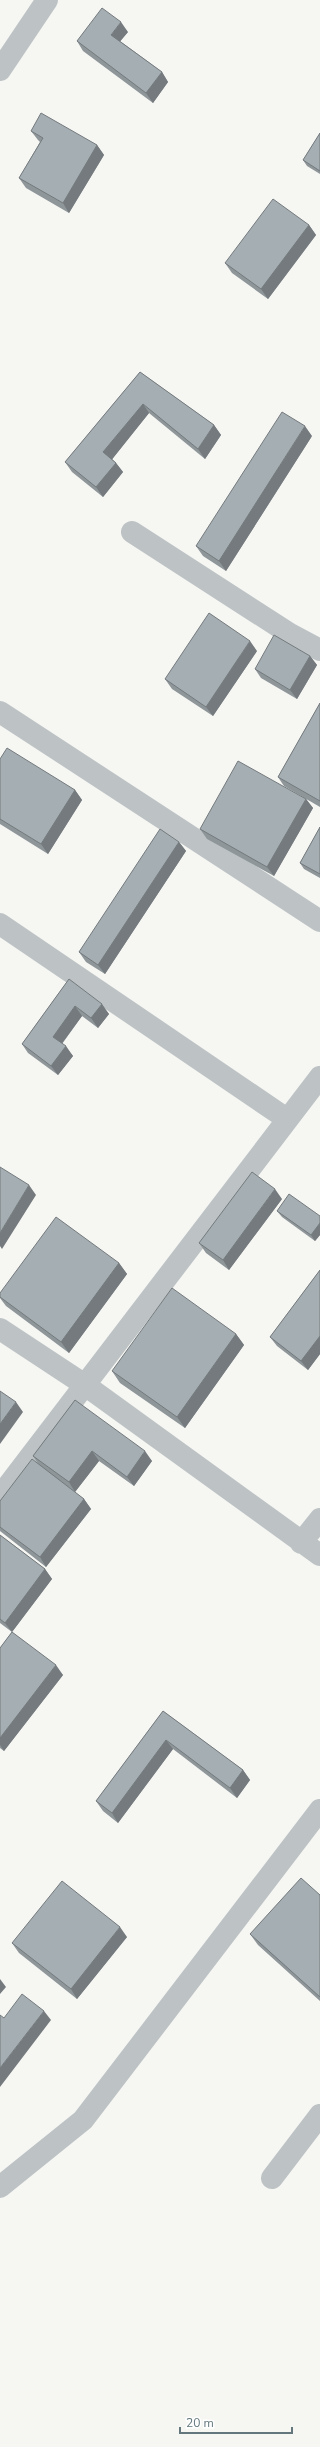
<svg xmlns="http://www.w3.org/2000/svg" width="320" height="2447" font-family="'Nunito Sans',sans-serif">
	<rect width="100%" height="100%" fill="#f6f6f3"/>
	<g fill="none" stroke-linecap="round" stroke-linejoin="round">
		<path stroke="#bdc3c5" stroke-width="22" d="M0 70 47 0
			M132 532 290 634 320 650
			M0 712 320 921
			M0 924 287 1119
			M0 1329 85 1385 320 1555
			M0 1496 320 1077
			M301 1543 320 1519
			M272 2178 320 2115
			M0 2187 83 2120 320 1810"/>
	</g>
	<path fill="#8e969a" d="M128 32 120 41 162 72 168 82 153 103 83 51 77 41Z
		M31 131 97 145 104 155 69 213 26 188 19 178 40 142 38 140Z
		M320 133V174L307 166 303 160Z
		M309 225 316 235 268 299 232 273 225 263Z
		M140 372 214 425 221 435 205 459 149 413 112 459 116 463 123 472 103 497 72 472 65 462Z
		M312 436 226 571 203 556 196 546Z
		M257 651 213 716 172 689 165 679Z
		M310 656 317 665 297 699 261 678 255 669Z
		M320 703V807L284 786 278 777Z
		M0 759 75 790 82 800 48 854 0 824Z
		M306 799 313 808 274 876 207 839 200 829Z
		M320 827V878L304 869 300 863Z
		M179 842 186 851 105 974 86 962 79 952Z
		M69 979 109 1014 98 1028 82 1016 62 1044 73 1056 58 1075 28 1053 22 1044Z
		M282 1199 229 1270 206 1253 199 1243Z
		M277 1211 320 1216V1235L315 1241 282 1217Z
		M119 1263 127 1274 69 1353 6 1306 0 1298V1293Z
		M320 1270V1354L308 1370 277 1346 270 1337Z
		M236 1334 244 1345 185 1428 120 1383 112 1371Z
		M75 1400 152 1461 134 1486 99 1461 75 1492 45 1470 84 1499 91 1509 46 1567 0 1531V1501L39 1465 33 1456Z
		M0 1535 45 1569 52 1579 12 1632 63 1675 4 1751 0 1748V1648L12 1632 0 1623Z
		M163 1711 243 1770 250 1780 237 1798 173 1749 118 1823 103 1811 96 1801Z
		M320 1895V2001L258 1945 250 1934Z
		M127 1937 77 1999 19 1953 12 1943Z"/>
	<path fill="#747a7d" d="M121 22 128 32 118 44 111 35Z
		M162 72 168 82 153 103 146 93Z
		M97 145 104 155 69 213 63 203Z
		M309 225 316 235 268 299 261 289Z
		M143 404 149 413 110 462 103 452Z
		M214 425 221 435 205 459 198 449Z
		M305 426 312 436 226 571 219 561Z
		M116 463 123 472 103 497 96 487Z
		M250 641 257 651 213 716 206 707Z
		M310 656 317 665 297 699 290 690Z
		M75 790 82 800 48 854 41 844Z
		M306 799 313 808 274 876 267 867Z
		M179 842 186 851 105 974 98 965Z
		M102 1004 109 1014 98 1028 91 1018Z
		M75 1006 82 1016 60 1046 53 1037Z
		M66 1046 73 1056 58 1075 51 1066Z
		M29 1185 36 1195 2 1249 0 1246V1233Z
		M275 1189 282 1199 229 1270 223 1260Z
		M320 1223V1235L315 1241 311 1235Z
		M119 1263 127 1274 69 1353 61 1342Z
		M236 1334 244 1345 185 1428 177 1417Z
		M320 1336V1354L308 1370 301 1361Z
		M16 1402 23 1412 0 1444V1424Z
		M92 1451 99 1461 75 1492 69 1482Z
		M145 1451 152 1461 134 1486 127 1477Z
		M84 1499 91 1509 46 1567 40 1557Z
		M45 1569 52 1579 12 1632 5 1623Z
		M56 1665 63 1675 4 1751 0 1745V1738Z
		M166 1740 173 1749 118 1823 112 1813Z
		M243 1770 250 1780 237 1798 230 1788Z
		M120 1927 127 1937 77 1999 71 1989Z
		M0 1979 6 1987 0 1994Z
		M44 2011 51 2020 0 2087V2068Z"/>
	<path fill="#a5afb3" stroke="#747a7d" d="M102 8 121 22 111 35 162 72 146 93 77 41Z
		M41 113 97 145 63 203 19 178 43 138 31 131Z
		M320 133V171L303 160Z
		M273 199 309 225 261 289 225 263Z
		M140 372 214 425 198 449 143 404 103 452 116 463 96 487 65 462Z
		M282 412 305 426 219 561 196 546Z
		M209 613 250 641 206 707 165 679Z
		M274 635 310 656 290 690 255 669Z
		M320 703V801L278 777Z
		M7 748 75 790 41 844 0 819V759Z
		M238 761 306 799 267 867 200 829Z
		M320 827V874L300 863Z
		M160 829 179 842 98 965 79 952Z
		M69 979 102 1004 91 1018 75 1006 53 1037 66 1046 51 1066 22 1044Z
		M0 1167 29 1185 0 1233Z
		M252 1172 275 1189 223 1260 199 1243Z
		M289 1194 320 1216V1223L311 1235 277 1211Z
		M56 1217 119 1263 61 1342 0 1297V1293Z
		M320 1270V1336L301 1361 270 1337Z
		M172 1288 236 1334 177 1417 112 1371Z
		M0 1391 16 1402 0 1424Z
		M75 1400 145 1451 127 1477 92 1451 69 1482 33 1456Z
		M32 1459 84 1499 40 1557 0 1527V1501Z
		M0 1535 45 1569 5 1623 0 1619Z
		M12 1632 56 1665 0 1738V1648Z
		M163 1711 243 1770 230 1788 166 1740 112 1813 96 1801Z
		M301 1878 320 1895V1997L250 1934Z
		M62 1881 120 1927 71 1989 12 1943Z
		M22 1994 44 2011 0 2068V2015L4 2018Z"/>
	<path d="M180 2427v6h112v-6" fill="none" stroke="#63777d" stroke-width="2"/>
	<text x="186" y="2427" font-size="12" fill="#63777d" stroke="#ffffff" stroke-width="3" paint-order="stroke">20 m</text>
</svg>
